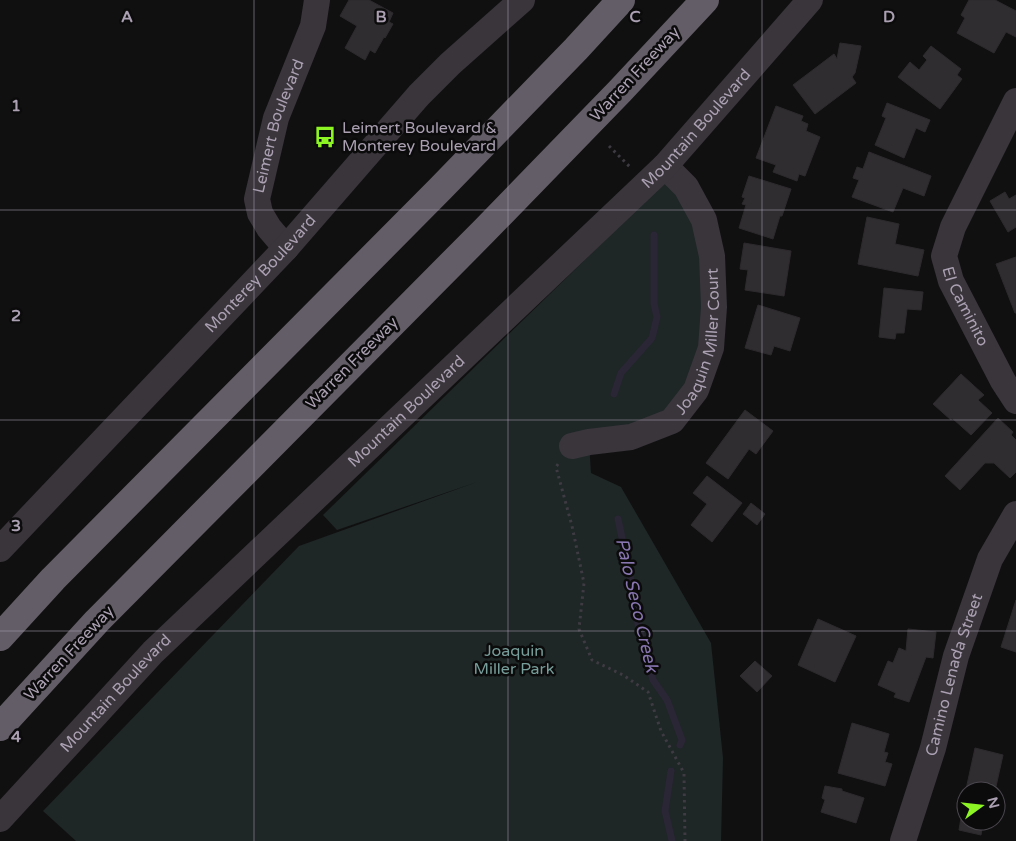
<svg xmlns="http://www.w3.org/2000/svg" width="1016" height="841" font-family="'Varela Round',sans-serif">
	<rect width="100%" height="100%" fill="#111011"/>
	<path fill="#1e2626" d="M673 174 686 187 714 307 672 421 589 442 591 473 621 487 711 643 723 758 721 841H76L43 811 299 546 477 482 337 530 323 515Z"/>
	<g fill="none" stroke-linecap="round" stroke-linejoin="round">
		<path stroke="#2a2635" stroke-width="7" d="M614 394 621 373 652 338 657 317 654 304V235
			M618 519 631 581 638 624 653 680 667 700 682 740 680 745
			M671 771 665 811 672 841"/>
	</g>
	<path fill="#302d30" stroke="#2d2a2d" d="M349 0H369L393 13 389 22 393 24 385 38 384 37 375 53 370 50 365 60 345 48 357 26 340 16Z
		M969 0H995L1016 11V37L1006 32 994 53 957 33 965 18 961 15Z
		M840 43 861 46 855 73 852 77 856 83 815 114 793 85 834 54 837 59Z
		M931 46 961 69 957 75 962 79 940 109 898 77 910 62 919 70 927 60 923 56Z
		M887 103 930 120 925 132 916 128 904 158 875 145 886 118 882 116Z
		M776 106 803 116 801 121 808 124 806 131 820 137 805 176 799 174 797 181 773 172 776 165 756 158Z
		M869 152 931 176 924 196 903 188 893 212 852 197 859 180 853 178 857 167 863 169Z
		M749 176 791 189 782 216H780L773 239 739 228 746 205 742 204 745 198 742 197Z
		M1005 192 1009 199 1016 195V227L1008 232 990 201Z
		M867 217 899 224 895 244 924 250 918 276 858 264Z
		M744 243 791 251 784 296 745 290 748 270 740 269Z
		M1016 257V313H1015L996 264Z
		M884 288 923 292 921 310 907 309 904 333H896L895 339 879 337Z
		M758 305 800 318 790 351 774 346 771 355 745 348Z
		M961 374 984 395 978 400 992 413 971 435 952 418 951 420 933 404Z
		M745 410 773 431 756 454 749 449 728 479 706 463Z
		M998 418 1013 432 1011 435 1016 440V472L1010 478 994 463H985L960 490 945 476Z
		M707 476 742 503 712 542 691 525 707 504 693 493Z
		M751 503 765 514 757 525 743 514Z
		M1016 600V652L1001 647Z
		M818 619 856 636 835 682 798 665Z
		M908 629 936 632 933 658 926 657 909 702 894 697 896 693 878 685 888 661 893 663 899 648 906 651Z
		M755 661 772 676 757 692 740 676Z
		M852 723 889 734 884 752 888 753 885 762 892 764 885 786 838 773Z
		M975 748 1003 755 995 791H966V821H989L988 824 983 823 981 835 959 830 961 818 960 817Z
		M825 786 842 789V791L864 798 856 823 821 812 825 800 822 798Z"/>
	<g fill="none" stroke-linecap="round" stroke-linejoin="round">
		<path stroke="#3e3b42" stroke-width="3" stroke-dasharray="2.5 4" stroke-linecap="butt" d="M609 146 630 167
			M558 464 556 467 572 526 584 583 579 629 592 660 623 675 648 692 661 731 684 773 685 841"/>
		<g stroke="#39353b" stroke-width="26">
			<path id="s1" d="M1016 101 953 227 944 256 951 281 1003 381 1016 401"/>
			<path id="s2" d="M286 248 269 228 260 213 257 199 276 118 313 26 317 0"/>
			<path id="s3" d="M572 446 589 442 631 437 672 421 696 390 711 348 714 307 712 256 704 220 686 187 665 166"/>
			<path id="s4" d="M0 549 286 248 419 95 450 64 522 0"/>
			<path id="s5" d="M0 819 153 652 665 166 810 0"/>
			<path id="s6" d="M903 841 933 748 956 656 990 559 1016 514"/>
		</g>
		<path stroke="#635d67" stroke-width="28" d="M0 637 53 579 441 188 576 49 621 0
			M0 727 97 621 484 231 620 91 705 0"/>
	</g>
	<path fill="none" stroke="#aaa0b2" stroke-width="1" stroke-opacity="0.55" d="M254 0V841M508 0V841M762 0V841M0 210H1016M0 420H1016M0 631H1016"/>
	<defs>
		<g id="bus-bare" transform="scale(1.725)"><path d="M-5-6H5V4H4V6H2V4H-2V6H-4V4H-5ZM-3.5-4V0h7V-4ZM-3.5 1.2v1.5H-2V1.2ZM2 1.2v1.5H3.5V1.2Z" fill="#8df524" stroke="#0c0b0c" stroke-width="2.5" paint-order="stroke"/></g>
	</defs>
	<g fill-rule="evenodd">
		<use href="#bus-bare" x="325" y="137"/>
	</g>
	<g text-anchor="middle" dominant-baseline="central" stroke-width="5" stroke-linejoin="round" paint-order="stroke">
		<g font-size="16" fill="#aaa0b2" stroke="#0c0b0c">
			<text transform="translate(635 74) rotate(-47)">Warren Freeway</text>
			<text stroke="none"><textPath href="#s2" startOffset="134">Leimert Boulevard</textPath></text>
			<text stroke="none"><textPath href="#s5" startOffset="981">Mountain Boulevard</textPath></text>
			<text stroke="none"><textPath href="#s4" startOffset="379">Monterey Boulevard</textPath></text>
			<text stroke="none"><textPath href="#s1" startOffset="226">El Caminito</textPath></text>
			<text stroke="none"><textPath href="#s3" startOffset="191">Joaquin Miller Court</textPath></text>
			<text transform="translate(352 363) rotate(-45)">Warren Freeway</text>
			<text stroke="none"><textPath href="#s5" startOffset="576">Mountain Boulevard</textPath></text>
			<text transform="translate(69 653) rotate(-47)">Warren Freeway</text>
			<text stroke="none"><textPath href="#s6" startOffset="174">Camino Lenada Street</textPath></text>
			<text stroke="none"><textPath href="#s5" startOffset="171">Mountain Boulevard</textPath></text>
		</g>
		<g font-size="16" fill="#aaa0b2" stroke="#0c0b0c" text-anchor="start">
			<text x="342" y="128">Leimert Boulevard &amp;<tspan x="342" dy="18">Monterey Boulevard</tspan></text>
		</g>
		<g font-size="16" fill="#779e9a" stroke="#0c0b0c">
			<text x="514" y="651">Joaquin<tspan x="514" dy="18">Miller Park</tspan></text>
		</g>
		<g font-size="18" font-style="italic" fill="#8776af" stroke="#0c0b0c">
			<text transform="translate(637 605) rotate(77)">Palo Seco Creek</text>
		</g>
	</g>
	<g font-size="16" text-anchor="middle" font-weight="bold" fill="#aaa0b2" stroke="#0c0b0c" stroke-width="5" stroke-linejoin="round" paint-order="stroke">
		<text x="127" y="22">A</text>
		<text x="381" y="22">B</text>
		<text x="635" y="22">C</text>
		<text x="889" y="22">D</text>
		<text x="16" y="111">1</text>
		<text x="16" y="321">2</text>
		<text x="16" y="531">3</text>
		<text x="16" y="742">4</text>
	</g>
	<g transform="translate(981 806) rotate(75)"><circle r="24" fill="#0c0b0c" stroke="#4b474e"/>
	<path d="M0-4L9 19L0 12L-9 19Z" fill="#8df524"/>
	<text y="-8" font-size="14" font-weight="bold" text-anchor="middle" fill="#aaa0b2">N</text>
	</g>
</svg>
